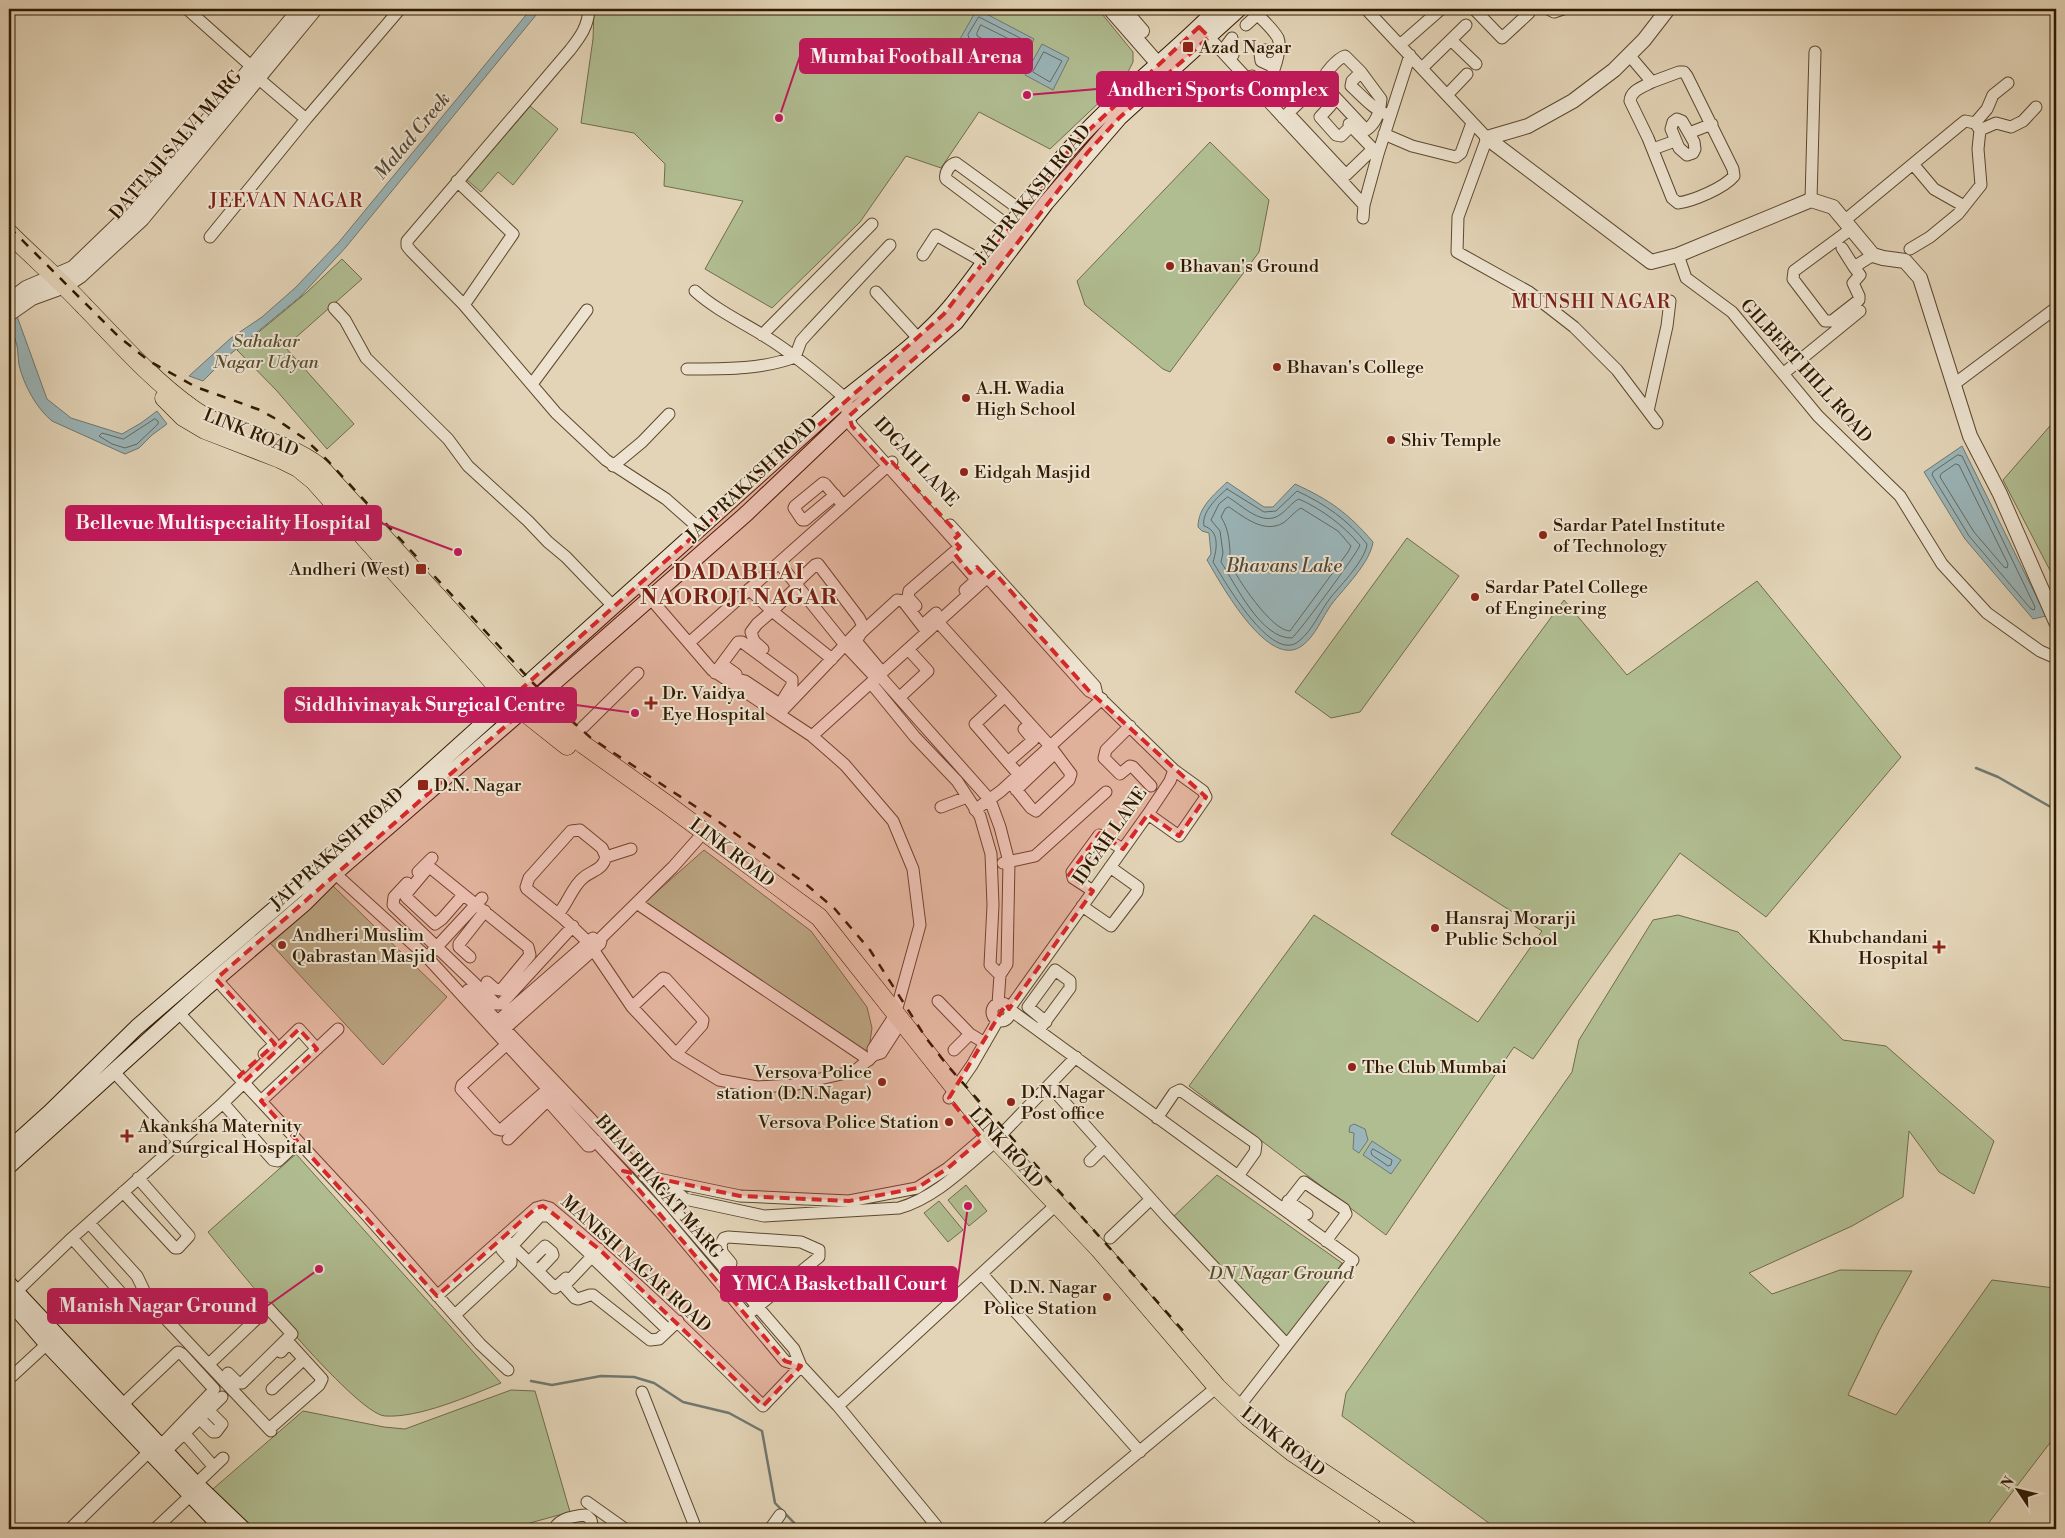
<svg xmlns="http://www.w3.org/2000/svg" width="2065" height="1538" font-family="'Libre Bodoni',serif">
	<rect width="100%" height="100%" fill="#e3d4b7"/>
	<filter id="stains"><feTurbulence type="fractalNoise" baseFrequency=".004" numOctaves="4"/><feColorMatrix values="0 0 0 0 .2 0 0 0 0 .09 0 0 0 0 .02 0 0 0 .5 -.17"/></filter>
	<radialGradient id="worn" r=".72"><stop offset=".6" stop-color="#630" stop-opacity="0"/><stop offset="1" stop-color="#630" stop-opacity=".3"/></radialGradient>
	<path fill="#b0bd91" stroke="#706c49" d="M594 9H1098L1133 52V62L1125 78 1050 149 979 112 941 168 906 156 860 222 772 308 705 269 743 201 664 186 665 164 634 133 581 123 593 39Z
		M530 106 558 129 513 185 498 172 481 192 467 180Z
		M1210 142 1269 200 1259 252 1170 372 1163 369 1085 305 1077 281Z
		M342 259 362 279 285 347 354 424 327 449 277 391 237 350 306 293Z
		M2056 419V582L2003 480Z
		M1407 538 1459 576 1360 712 1331 718 1295 692Z
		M1757 581 1901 757 1766 917 1680 853 1533 1059 1514 1047 1386 1235 1189 1086 1314 915 1478 1022 1542 931 1391 834 1564 600 1627 675Z
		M704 850 811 931 867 1007 872 1028 869 1049 866 1052 643 904Z
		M332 885 447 997 383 1065 270 943Z
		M1678 915 1738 932 1843 1040 1886 1046 1994 1141 1974 1194 1939 1172 1909 1131 1903 1197 1852 1226 1749 1273 1772 1294 1840 1270 1912 1271 1879 1331 1848 1395 1896 1415 1992 1280 2054 1288 2056 1286V1435L1984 1529H1497L1342 1416 1346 1393 1572 1072 1579 1040 1653 920Z
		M296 1154 501 1383C469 1396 420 1418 385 1416 355 1414 232 1262 208 1232Z
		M1217 1175 1342 1263 1287 1345 1171 1219Z
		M966 1185 987 1211 969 1226 948 1200Z
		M939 1201 963 1230 948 1242 924 1213Z
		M511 1390 535 1391 570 1512 508 1529H241L206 1495 303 1411 384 1427 405 1429Z"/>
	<path fill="#9ab5b9" stroke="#70776f" d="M531 9H541L346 247 301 296 228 356 203 381 189 376 231 338 262 317 295 288 339 242Z
		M977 9 1034 39 1018 70 960 39Z
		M1042 44 1069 58 1053 90 1025 75Z
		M14 308 47 399 71 418 122 434 141 423 157 411 167 424 152 435 139 448 125 454 52 421C36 408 24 385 19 365 18 358 18 352 17 346 14 333 9 326 9 312Z
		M1962 446 2046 616 2033 619 1965 539 1924 472Z
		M1227 482 1264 507H1273L1295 484C1330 500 1348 513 1373 542 1370 563 1344 588 1331 605 1322 618 1315 636 1303 645 1269 673 1220 582 1207 560L1211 554 1209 533 1202 531 1198 527C1198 507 1214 495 1227 482Z
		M1354 1124 1365 1129 1368 1140 1359 1153 1353 1149 1354 1133 1349 1132 1350 1126Z
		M1372 1141 1401 1160 1391 1174 1363 1155Z"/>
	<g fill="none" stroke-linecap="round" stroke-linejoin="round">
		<path stroke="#65685d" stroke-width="1" d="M979 17 1026 41 1016 62H1014L969 38 968 35Z
			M981 25 1017 43 1018 46 1014 53H1011L977 36V33Z
			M1044 52 1062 61 1050 82 1033 72Z
			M155 419 158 421V424L137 444 125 448 112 444 99 436 102 433 123 439Z
			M1958 455 1962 456 2035 607 2034 610 2031 609 1969 536 1932 475 1933 472Z
			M1956 464 1959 465 2008 564 2007 568 2004 567 1974 532 1940 477 1941 474Z
			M1227 489 1264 512 1276 511 1297 491C1325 504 1348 520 1367 544 1366 559 1341 585 1331 597 1320 611 1313 630 1299 641 1272 665 1224 580 1213 562 1217 549 1220 531 1204 526 1201 513 1217 497 1227 489Z
			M1228 497C1243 506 1263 528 1281 514 1287 510 1292 502 1299 499 1323 510 1343 525 1360 545 1359 551 1297 635 1292 638 1261 639 1236 585 1221 562L1223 553 1220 531 1211 520 1219 504Z
			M1229 507C1244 517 1264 534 1283 523 1289 519 1295 511 1301 508L1338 531 1351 546 1348 552 1290 631C1272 631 1236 578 1230 562 1229 559 1230 554 1230 551 1229 538 1228 528 1221 517L1225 509Z
			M1373 1149 1392 1160 1391 1165 1388 1166 1372 1155 1371 1152Z"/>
		<path stroke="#70776f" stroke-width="2.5" d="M1976 768 1998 777 2056 810
			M531 1381 552 1385 601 1376 634 1377 654 1383 683 1402 729 1413 762 1431 775 1503 800 1529"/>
		<g stroke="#5d482e" stroke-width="13">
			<path id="minor" d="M187 9 252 67
				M1252 9C1260 18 1272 27 1278 38 1282 47 1274 77 1266 82 1264 84 1261 83 1258 83L1252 76
				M1366 9 1487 138 1458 217 1457 252 1529 292 1574 327 1617 370 1657 423
				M1474 9 1502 38 1529 13 1530 9
				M1548 9 1554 12 1563 9
				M1246 25 1257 15
				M1204 32 1364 205
				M1232 38 1226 46 1233 55
				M1451 40 1476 64
				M1400 45 1441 9
				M1629 55 1652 82C1643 87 1631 90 1630 101L1648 138 1672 198 1678 203C1693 201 1724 188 1734 176L1733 169 1687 76 1684 72H1679L1652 82
				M1274 67 1261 61 1260 54 1265 50 1278 51
				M1422 68 1466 25
				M1361 72 1381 99C1380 111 1377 123 1366 130L1322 83C1323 74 1337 59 1345 56L1361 72 1352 81 1351 86C1364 98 1374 110 1390 116
				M252 73 306 119
				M1447 95 1467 74
				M1331 105 1320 117 1336 135 1341 136 1351 126
				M1288 113 1346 175 1373 149
				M1283 118 1312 90H1317L1327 100
				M1677 119 1682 121 1694 142 1695 149 1693 153 1687 155 1679 148 1671 129 1673 122Z
				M1975 123 1987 109 1993 95 2008 83
				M1349 124 1378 154
				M1980 130 1996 123 2011 127 2023 121 2036 107
				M1689 133 1712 124
				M1384 134 1412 146 1456 157 1461 153 1472 123
				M1653 149 1675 141
				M1913 164 1934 189 1964 206
				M457 181 513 234 464 305 556 413 606 460 666 499 701 530
				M1811 200 1815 52
				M1363 218 1364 205 1378 154 1410 55
				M1844 221 1960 125 1965 121 1975 123 1980 130 1978 149 1981 185 1958 214 1930 237 1910 249
				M1010 227 946 179C944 173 950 164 956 163L1022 211
				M1851 229 1794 271 1793 279 1825 321H1832L1859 300V296L1853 283 1860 275 1854 267 1873 255
				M210 237 306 119 400 9
				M1842 248 1854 267
				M923 255 936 235 984 262
				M1678 255 1686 278 1732 312 1818 416 1900 496 1942 564 1987 613 2040 651 2056 658
				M695 291C716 310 742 322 766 337 794 354 821 377 845 398L847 402V416L852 426 1089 691 1097 695 1174 770 1170 781 1148 814 1009 1009 1353 1260 1238 1408
				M876 292 918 338
				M464 305 411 251 407 246V241L570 50C581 36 588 26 589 9
				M334 308 345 320 366 358 448 439 468 466 528 521 548 542 566 557 614 607
				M762 335 872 224
				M687 369C723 369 760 370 795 357L801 341 809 332 890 245
				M1784 373 1860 311
				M532 384 587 310
				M1953 385 2056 308
				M1648 411 1667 326 1670 301
				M613 466 642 442 669 414
				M835 495 805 520H802L794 508 795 506 823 483 825 484 843 505
				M950 525 1095 686 1097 695
				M953 553 974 577V582L965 590
				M779 563 845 645 876 678
				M638 584 712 670 812 736 845 765 893 821 913 869 920 925 895 1015 873 1049 874 1055
				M797 587 772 611 832 659
				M749 589 772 611 757 624 751 632 754 641 763 649
				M916 606 908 597 909 591 960 547
				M927 621 936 613
				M938 622 1050 746 1071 774 1069 780 1036 811 1031 808 1011 783
				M690 642 892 462
				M722 664 736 674 731 683
				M881 671 856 641 861 633 897 600 903 601 927 632
				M715 673 738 642H742L792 679V685L779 706
				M879 675 990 800 1000 827 1009 862 1007 964 1000 975 998 1004
				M871 683 915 737 957 781 980 816 991 854 993 905 990 965 1000 975
				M737 686 741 680 745 681 775 701 772 708
				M900 697 928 671 908 649
				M1004 697 975 724 1019 775
				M780 713 863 626 859 618 818 564 815 565 795 584
				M1130 726 1106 750 1104 758 1120 774 1130 766 1133 767 1151 786
				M812 736 991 574
				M570 740 638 673
				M1008 762 1033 740 1024 729
				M1016 790 1055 753
				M941 807 967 797
				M975 810 1001 791 1102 699
				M1148 814 1179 836 1206 797 1203 791 1174 770
				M606 857 631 849
				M1003 863 1035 856 1106 792
				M330 869 427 957 662 1214 785 1361 801 1366 838 1406 1057 1204
				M418 872 432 858
				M407 883 394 897 393 905 496 1004H501L505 1000 573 926
				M1093 891 1073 878 1072 872 1099 835 1123 849
				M463 895 442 919 435 924 406 897V894L427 869H432L528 947 530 955 501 990 495 989 487 982
				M638 904 869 1060
				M1082 906 1111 926 1137 892 1138 887 1110 867
				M558 914C568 903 572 887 583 878 592 870 602 871 606 857L602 848 580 830 571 831 529 878 526 887 527 889 564 919 588 942 632 1007 676 1054 719 1080 757 1087 793 1085 855 1071 874 1055 881 1053 901 1022
				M432 952 482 898
				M470 957 459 947V944L485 911
				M216 979 273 1042 274 1045 264 1054
				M468 990 645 1176 794 1349 801 1366
				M938 1001 970 1034 985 1043
				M992 1012a9 9 0 1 1 18 0a9 9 0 1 1-18 0Z
				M632 1007 663 978 666 979 703 1020 702 1025 676 1054
				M179 1013 362 1210 480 1344 508 1370
				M492 1026 593 938
				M299 1029 317 1049
				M1039 1030 1070 988V981L1055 970 1028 1007 1046 1022
				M499 1034 600 944 602 937 673 867 704 832
				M507 1044 462 1085 461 1089 497 1129 501 1130 548 1089
				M954 1050 970 1034
				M114 1072 179 1142
				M1049 1085 1167 1217 1287 1345
				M949 1098 972 1065 998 1020
				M261 1101 338 1029
				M548 1101 588 1146H590L596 1141
				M223 1103 273 1160 278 1161 292 1148
				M1157 1118 1174 1093 1180 1090 1254 1142 1256 1144 1255 1152 1238 1176
				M508 1139 552 1096
				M996 1140 1076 1057
				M1090 1161 1104 1147
				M644 1176 740 1196 849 1201 917 1188 948 1168 982 1139
				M665 1181 685 1199 764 1216 899 1208C934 1198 962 1170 989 1147
				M123 1192 175 1248H178L189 1236 138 1178
				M1288 1201 1307 1214
				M1283 1209 1304 1182 1344 1209 1346 1214 1326 1241
				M89 1223 137 1276 149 1301 271 1431
				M503 1237 555 1288 566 1278
				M72 1238 121 1293
				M1110 1238 1151 1199
				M512 1246 540 1216H549L589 1253
				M599 1249 564 1286 575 1298 578 1299 590 1295H593L650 1340 659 1339 678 1321
				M592 1257 668 1330
				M529 1262 545 1246 552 1252 553 1255 538 1271
				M724 1269 731 1263 722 1252 721 1244 724 1238 728 1237 801 1242 819 1250V1257L752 1311
				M982 1274 1140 1452
				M16 1292 72 1238 223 1103 299 1029
				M437 1296 536 1208 543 1206 550 1208C625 1270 694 1337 763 1406L801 1366
				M455 1315 511 1263V1260L502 1250
				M209 1364 268 1308 292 1334 242 1383H238L228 1373
				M9 1379 47 1344
				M272 1389 304 1359
				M642 1392 696 1529
				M838 1406 939 1529
				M199 1418 213 1432H216L222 1424 208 1410
				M269 1429 319 1385 322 1379 291 1345H287L281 1352
				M184 1433 214 1467
				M169 1448 222 1397
				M196 1484 223 1458
				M587 1502 625 1529
				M70 1529 158 1443 165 1441 212 1392 214 1389 182 1354 178 1352 122 1405
				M155 1529 190 1496
				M554 1529C560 1518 574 1516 586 1515L591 1520 593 1529
				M770 1529 780 1515
				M1046 1529 1217 1387
				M1381 1529 1391 1518"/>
		</g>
		<g stroke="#5d482e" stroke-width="16">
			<path id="tertiary" d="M1110 9 1159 65
				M1123 9 1142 31
				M1487 138 1651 262 1678 255 1811 200 1833 207 1873 255 1883 258 1905 261 1920 278 1970 436 2000 494 2056 622
				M1487 138 1528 126 1573 101 1614 70 1644 40 1668 9
				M9 301 26 288 73 268 132 211 300 9
				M9 314 32 298 65 286 80 276 142 219 315 9"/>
		</g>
		<g stroke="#301a01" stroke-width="17">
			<path id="secondary" d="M9 1149 50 1112 137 1027 336 856 836 406C873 375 919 344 950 307 994 254 1028 195 1074 144 1118 95 1171 56 1217 9
				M9 1166 207 987 305 903 334 874 522 711 747 513 850 415 956 322 1046 203 1119 118 1239 9
				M9 1284 196 1484 243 1529
				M9 1300 47 1344 223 1529"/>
		</g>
		<g stroke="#301a01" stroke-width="19">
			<path id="primary" d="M9 233C34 258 61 281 85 307 119 342 153 381 193 409 231 436 282 437 320 467L533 702 584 745 668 805 819 917 996 1140 1099 1249 1217 1387 1248 1417 1292 1452 1408 1529
				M164 398 183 417 205 430 280 459 298 468 314 481 509 700 567 746"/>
		</g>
		<use href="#minor" stroke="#ede3d0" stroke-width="11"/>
		<use href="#tertiary" stroke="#ede3d0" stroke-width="14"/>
		<use href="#secondary" stroke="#ede3d0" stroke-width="15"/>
		<use href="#primary" stroke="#e3d4b7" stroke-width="18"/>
		<path stroke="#301a01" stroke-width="2.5" stroke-dasharray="9 9" stroke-linecap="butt" d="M9 227 118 336 149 361 196 387 260 410 276 419 305 439 329 462 533 683 572 721 591 738 719 822 802 881 834 908 870 950 926 1038 947 1065 1186 1334"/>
	</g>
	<path fill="#d62828" fill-opacity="0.2" stroke="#d62828" stroke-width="4" stroke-dasharray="10 6" stroke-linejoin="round" d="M1199 27 1209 37 1119 118 1088 152 956 322 849 416 852 426 889 466 892 462 959 535 953 540 960 547 954 553 970 573 977 567 987 578 994 572 1036 620 1030 625 1089 691 1206 797 1179 836 1148 814 1123 849 1100 833 1069 875 1093 891 1009 1009 1006 1004 949 1098 982 1139 948 1168 917 1188 849 1201 740 1196 623 1171 785 1361 801 1366 763 1406 599 1249 543 1206 536 1208 437 1296 261 1101 317 1049 299 1029 244 1082 239 1076 275 1044 216 979 533 702 520 690 944 314 1073 145Z"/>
	<g fill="#8f2418" stroke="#ede3d0" stroke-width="2">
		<rect x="1182" y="41" width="12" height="12" rx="2.5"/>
		<circle cx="1170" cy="266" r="5"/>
		<circle cx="1277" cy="367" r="5"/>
		<circle cx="966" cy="398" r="5"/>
		<circle cx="1391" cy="440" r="5"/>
		<circle cx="964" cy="472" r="5"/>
		<circle cx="1543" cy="535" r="5"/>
		<rect x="415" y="563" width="12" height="12" rx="2.5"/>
		<circle cx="1475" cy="597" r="5"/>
		<path d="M648.5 695.5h5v5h5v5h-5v5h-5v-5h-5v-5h5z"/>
		<rect x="417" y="779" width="12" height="12" rx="2.5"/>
		<circle cx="1435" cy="928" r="5"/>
		<circle cx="282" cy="945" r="5"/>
		<path d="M1936.5 939.5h5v5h5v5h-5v5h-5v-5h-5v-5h5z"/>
		<circle cx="1352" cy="1067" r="5"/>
		<circle cx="882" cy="1082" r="5"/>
		<circle cx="1011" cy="1102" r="5"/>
		<circle cx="949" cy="1122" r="5"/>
		<path d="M124.5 1128.5h5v5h5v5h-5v5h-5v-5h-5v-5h5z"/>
		<circle cx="1107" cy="1297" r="5"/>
	</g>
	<g text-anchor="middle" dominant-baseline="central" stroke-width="4" stroke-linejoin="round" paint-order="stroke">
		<g font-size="18" fill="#301a01" stroke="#ede3d0" text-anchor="start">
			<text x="1199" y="47">Azad Nagar</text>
			<text x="1180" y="266">Bhavan's Ground</text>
			<text x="1287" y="367">Bhavan's College</text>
			<text x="976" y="388">A.H. Wadia<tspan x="976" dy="21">High School</tspan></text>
			<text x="1401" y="440">Shiv Temple</text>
			<text x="974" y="472">Eidgah Masjid</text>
			<text x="1553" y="525">Sardar Patel Institute<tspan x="1553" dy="21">of Technology</tspan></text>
			<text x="410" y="569" text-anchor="end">Andheri (West)</text>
			<text x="1485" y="587">Sardar Patel College<tspan x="1485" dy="21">of Engineering</tspan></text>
			<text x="662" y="693">Dr. Vaidya<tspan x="662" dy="21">Eye Hospital</tspan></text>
			<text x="434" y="785">D.N. Nagar</text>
			<text x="1445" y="918">Hansraj Morarji<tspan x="1445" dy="21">Public School</tspan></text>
			<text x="292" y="935">Andheri Muslim<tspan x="292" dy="21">Qabrastan Masjid</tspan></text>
			<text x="1928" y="937" text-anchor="end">Khubchandani<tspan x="1928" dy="21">Hospital</tspan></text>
			<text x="1362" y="1067">The Club Mumbai</text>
			<text x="872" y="1072" text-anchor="end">Versova Police<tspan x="872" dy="21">station (D.N.Nagar)</tspan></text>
			<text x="1021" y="1092">D.N.Nagar<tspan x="1021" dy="21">Post office</tspan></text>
			<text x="939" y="1122" text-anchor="end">Versova Police Station</text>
			<text x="138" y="1126">Akanksha Maternity<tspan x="138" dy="21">and Surgical Hospital</tspan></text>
			<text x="1097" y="1287" text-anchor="end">D.N. Nagar<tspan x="1097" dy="21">Police Station</tspan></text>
		</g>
		<g font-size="18" fill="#301a01" stroke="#ede3d0">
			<text transform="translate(176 145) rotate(-49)">DATTAJI SALVI MARG</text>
			<text transform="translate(1033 194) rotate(-51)">JAI PRAKASH ROAD</text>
			<text transform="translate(1806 371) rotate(48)">GILBERT HILL ROAD</text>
			<text transform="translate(251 433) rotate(22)">LINK ROAD</text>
			<text transform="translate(916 462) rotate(47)">IDGAH LANE</text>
			<text transform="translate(752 480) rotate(-43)">JAI PRAKASH ROAD</text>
			<text transform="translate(1110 836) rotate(-55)">IDGAH LANE</text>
			<text transform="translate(337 849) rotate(-42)">JAI PRAKASH ROAD</text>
			<text transform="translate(732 853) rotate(37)">LINK ROAD</text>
			<text transform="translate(1006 1148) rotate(48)">LINK ROAD</text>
			<text transform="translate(659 1187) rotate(49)">BHAI BHAGAT MARG</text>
			<text transform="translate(636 1264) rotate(42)">MANISH NAGAR ROAD</text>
			<text transform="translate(1283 1442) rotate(38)">LINK ROAD</text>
		</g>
		<g font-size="18" font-style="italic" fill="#564b2c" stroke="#ede3d0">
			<text x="266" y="341">Sahakar<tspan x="266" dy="21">Nagar Udyan</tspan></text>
			<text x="1281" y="1273">DN Nagar Ground</text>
		</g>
		<g font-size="19" font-style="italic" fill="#504838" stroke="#ede3d0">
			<text transform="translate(412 136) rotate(-50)">Malad Creek</text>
			<text x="1284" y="566">Bhavans Lake</text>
		</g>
		<g font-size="19" letter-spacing="1" fill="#7a1f14" stroke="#ede3d0">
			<text x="286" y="201">JEEVAN NAGAR</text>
			<text x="1591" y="302">MUNSHI NAGAR</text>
		</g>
		<g font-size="22" font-weight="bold" letter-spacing="1" fill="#7a1f14" stroke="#ede3d0">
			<text x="739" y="572">DADABHAI<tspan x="739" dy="25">NAOROJI NAGAR</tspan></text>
		</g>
	</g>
	<path fill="none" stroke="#c2185b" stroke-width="2" d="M779 118L800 56M1027 95L1097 89M458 552L381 523M635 713L576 705M968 1206L957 1284M319 1269L267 1306"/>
	<g fill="#c2185b" stroke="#ede3d0" stroke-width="2">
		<circle cx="779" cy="118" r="5"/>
		<circle cx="1027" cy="95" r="5"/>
		<circle cx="458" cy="552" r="5"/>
		<circle cx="635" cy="713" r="5"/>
		<circle cx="968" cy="1206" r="5"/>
		<circle cx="319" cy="1269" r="5"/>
	</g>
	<g fill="#c2185b" stroke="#c2185b" stroke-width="2">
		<rect x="800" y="39" width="232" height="34" rx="5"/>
		<rect x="1097" y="72" width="241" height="34" rx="5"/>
		<rect x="66" y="506" width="315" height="34" rx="5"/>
		<rect x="285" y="688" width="291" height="34" rx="5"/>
		<rect x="721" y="1267" width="236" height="34" rx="5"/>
		<rect x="48" y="1289" width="219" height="34" rx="5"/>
	</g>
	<g font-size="19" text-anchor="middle" font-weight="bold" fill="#fff">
		<text x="916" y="63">Mumbai Football Arena</text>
		<text x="1218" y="96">Andheri Sports Complex</text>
		<text x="223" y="529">Bellevue Multispeciality Hospital</text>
		<text x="430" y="711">Siddhivinayak Surgical Centre</text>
		<text x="839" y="1290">YMCA Basketball Court</text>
		<text x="158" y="1312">Manish Nagar Ground</text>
	</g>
	<rect width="2065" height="1538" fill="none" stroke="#e3d4b7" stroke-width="30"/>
	<rect x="10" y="10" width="2045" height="1518" fill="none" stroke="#301a01" stroke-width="2.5"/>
	<rect x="15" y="15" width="2035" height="1508" fill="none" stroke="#301a01"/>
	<g transform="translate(2018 1490) rotate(305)" stroke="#ede3d0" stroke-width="4" paint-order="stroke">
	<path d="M0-4L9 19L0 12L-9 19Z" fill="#301a01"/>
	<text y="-8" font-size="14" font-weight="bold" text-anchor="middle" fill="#301a01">N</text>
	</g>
	<rect width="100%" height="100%" filter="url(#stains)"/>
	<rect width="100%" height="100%" fill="url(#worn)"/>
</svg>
